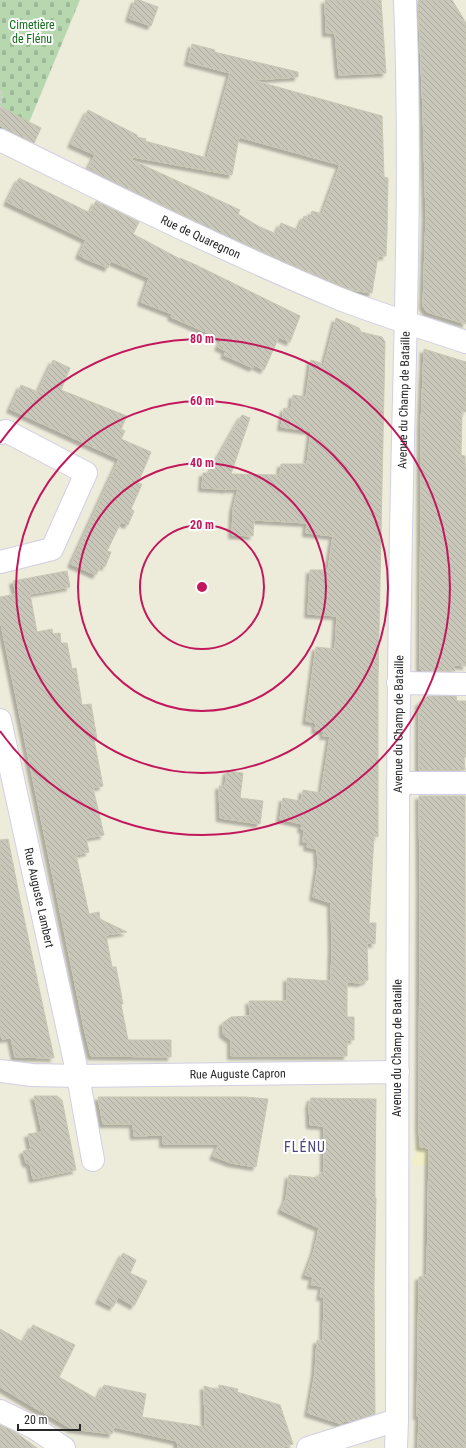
<svg xmlns="http://www.w3.org/2000/svg" width="466" height="1448" font-family="'Roboto Condensed',sans-serif">
	<defs>
		<pattern id="cemetery-stones" width="16" height="16" patternUnits="userSpaceOnUse"><rect width="16" height="16" fill="#b7d8af"/><path d="M2 7V4a2 2 0 0 1 4 0v3zM10 15v-3a2 2 0 0 1 4 0v3z" fill="#9db997"/></pattern>
		<pattern id="building-back-hatch" width="6" height="6" patternUnits="userSpaceOnUse"><rect width="6" height="6" fill="#c8c7ba"/><path d="M-1 5l2 2M0 0l6 6M5-1l2 2" fill="none" stroke="#acaba0"/></pattern>
		<filter id="shadow"><feDropShadow dx="-3.5" dy="3.5" stdDeviation="1" flood-color="#0004"/></filter>
	</defs>
	<rect width="100%" height="100%" fill="#edebda"/>
	<path fill="#f0efc7" d="M419 1127 466 1128V1224L464 1164 413 1166Z"/>
	<path fill="url(#cemetery-stones)" d="M0 0H80L18 149 0 140Z"/>
	<path fill="url(#building-back-hatch)" stroke="#c8c7b3" fill-rule="evenodd" filter="url(#shadow)" d="M135 0H139L158 7 151 26 129 18Z
		M325 0H381L386 73 339 75 335 33H326Z
		M418 0H452L466 23V324L427 312 423 306 426 217 423 109Z
		M192 44 215 50 214 52 298 72V77L252 80 382 116 384 177 388 178 387 233 386 256H378L372 293 351 290 302 269 216 231 88 169 95 155 71 144 88 110 137 135V137L146 139 145 141 207 158 230 73 188 62ZM239 137 340 165 322 214 312 211 310 218 304 216 298 230 281 223 276 234 258 226 238 214 240 210 132 160 133 157 232 175Z
		M0 106 25 120 41 128 34 143 0 126Z
		M19 178 90 213 96 201 139 222 133 234 180 259V258L196 265 300 316 290 342 279 337 264 370 254 365 253 368 224 355 226 351 218 347 222 339 171 317 172 314 141 302 149 278 111 261 108 268 86 259 79 255 86 240 7 202Z
		M336 318 359 328 361 332 382 337 385 342 378 680V837L374 836 369 923H376L375 944 367 943 368 980 361 983 347 982V1017H354V1040H347V1056H231V1040L223 1034V1023L231 1017 250 1016 249 1001H287V978L331 981 332 945 331 903 313 897 318 865 317 849 307 847 308 842H303L304 830 301 829 302 824 280 819 283 798 301 801 303 790 321 793 330 736H323L324 731 315 730 316 723 306 721 316 647 335 649 337 616 308 614 310 570H328L333 536 306 533 307 523 254 520 253 536 232 535 233 509 238 489H226V490L223 489 202 488 203 473H209L242 415 250 418 231 474 280 475 281 464H307L311 431 281 427 284 408 291 409 293 395 306 397 311 360 324 364Z
		M424 349 466 362V412L462 411 461 455 465 456 466 487V666L454 665 455 671H422L420 668 421 426Z
		M53 360 70 368 61 390 127 416 121 429 125 431 121 439 151 452 138 483 142 484 131 509 134 511 128 525 121 522 107 551 111 552 105 567 101 565 96 575 71 564 119 459 10 409 21 385 38 392Z
		M67 571 70 587 30 594 37 632 52 629 53 634 60 633 61 643H67L72 669 76 668 82 705 91 704 97 739 94 740 103 786 93 788 104 835 86 838 89 852 76 855 89 914 99 912 100 919 127 932 106 935 112 967H116L123 1004H121L128 1040H171V1057L91 1056 85 1032 0 619V597L16 594 13 581Z
		M428 696H456L457 701H466V757H464L465 770H419V703Z
		M227 771 243 773 240 798 263 801 260 824 220 818 219 786H225Z
		M419 796H465L466 1448H418L419 1416H417L419 1277 427 1275 429 1148 420 1147 419 1127 420 885Z
		M8 839 21 904 54 1058 15 1057 11 1038 2 1039 0 1031V840Z
		M34 1096H57L62 1100 76 1170 33 1179 30 1164 26 1163 23 1151 31 1149 28 1134 42 1132Z
		M98 1097H245L268 1099 256 1167 231 1163 213 1156 219 1144H163V1135L134 1136 133 1124H103Z
		M311 1098 376 1099 375 1171V1198H376L374 1286 375 1414 350 1422 345 1421 342 1424 308 1413 315 1373 317 1340 323 1341 324 1297H320L322 1286 311 1285 313 1277 305 1275 314 1251 319 1228 281 1210 286 1199 289 1175 319 1178 320 1173H324V1126L310 1125 309 1105Z
		M123 1253 136 1260 130 1273 147 1281 134 1306 118 1297 113 1307 99 1300Z
		M33 1325 75 1345 59 1377 97 1399 104 1385 146 1394 142 1417 205 1427 204 1386 219 1390V1385L238 1389 237 1392 280 1405 293 1444 280 1448H178L177 1441 114 1427 112 1434 72 1429 40 1410V1411L0 1387V1329L23 1342Z
		M0 1425 15 1432 37 1448H0Z"/>
	<g fill="none" stroke-linecap="round" stroke-linejoin="round">
		<g stroke="#d1cfe4" stroke-width="24">
			<g id="minor">
				<path id="s1" d="M0 140C112 195 224 251 340 299 381 315 424 328 466 342"/>
				<path d="M0 433 6 431 86 473 52 549 0 562"/>
				<path d="M398 683 466 684"/>
				<path id="s2" d="M0 720 78 1076 93 1160"/>
				<path d="M398 783H466"/>
				<path id="s3" d="M0 1071 32 1075 78 1076 398 1072"/>
				<path d="M0 1411 33 1427 64 1448"/>
				<path d="M308 1448 397 1420"/>
				<path id="s4" d="M396 1448 397 1420C398 1147 396 873 400 599 402 400 413 200 405 0"/>
			</g>
		</g>
		<path stroke="#d0d0d0" stroke-width="2.5" stroke-dasharray="3 2" stroke-linecap="butt" d="M0 91 2 96 0 108"/>
		<use href="#minor" stroke="#fff" stroke-width="22"/>
	</g>
	<g fill="none" stroke="#c2185b" stroke-width="2">
		<circle cx="202" cy="587" r="62"/>
		<circle cx="202" cy="587" r="124"/>
		<circle cx="202" cy="587" r="186"/>
		<path d="M0 443A248 248 0 1 1 0 731"/>
	</g>
	<g text-anchor="middle" dominant-baseline="central" stroke-width="4" stroke-linejoin="round" paint-order="stroke">
		<g font-size="12" fill="#146c1c" stroke="#fff">
			<text x="32" y="25">Cimetière<tspan x="32" dy="14">de Flénu</tspan></text>
		</g>
		<g font-size="12" fill="#292929" stroke="#fff">
			<text stroke="none"><textPath href="#s1" startOffset="223">Rue de Quaregnon</textPath></text>
			<text stroke="none"><textPath href="#s4" startOffset="1048">Avenue du Champ de Bataille</textPath></text>
			<text stroke="none"><textPath href="#s4" startOffset="724">Avenue du Champ de Bataille</textPath></text>
			<text stroke="none"><textPath href="#s2" startOffset="182">Rue Auguste Lambert</textPath></text>
			<text stroke="none"><textPath href="#s4" startOffset="400">Avenue du Champ de Bataille</textPath></text>
			<text stroke="none"><textPath href="#s3" startOffset="238">Rue Auguste Capron</textPath></text>
		</g>
		<g font-size="14" letter-spacing="1" fill="#4d467e" stroke="#fff">
			<text x="305" y="1147">FLÉNU</text>
		</g>
	</g>
	<circle cx="202" cy="587" r="6" fill="#c2185b" stroke="#fff" stroke-width="2"/>
	<g font-size="12" text-anchor="middle" font-weight="bold" fill="#c2185b" stroke="#fff" stroke-width="4" stroke-linejoin="round" paint-order="stroke">
		<text x="202" y="343">80 m</text>
		<text x="202" y="405">60 m</text>
		<text x="202" y="467">40 m</text>
		<text x="202" y="529">20 m</text>
	</g>
	<path d="M18 1424v6h62v-6" fill="none" stroke="#292929" stroke-width="2"/>
	<text x="24" y="1424" font-size="12" fill="#292929" stroke="#ffffff" stroke-width="3" paint-order="stroke">20 m</text>
</svg>
